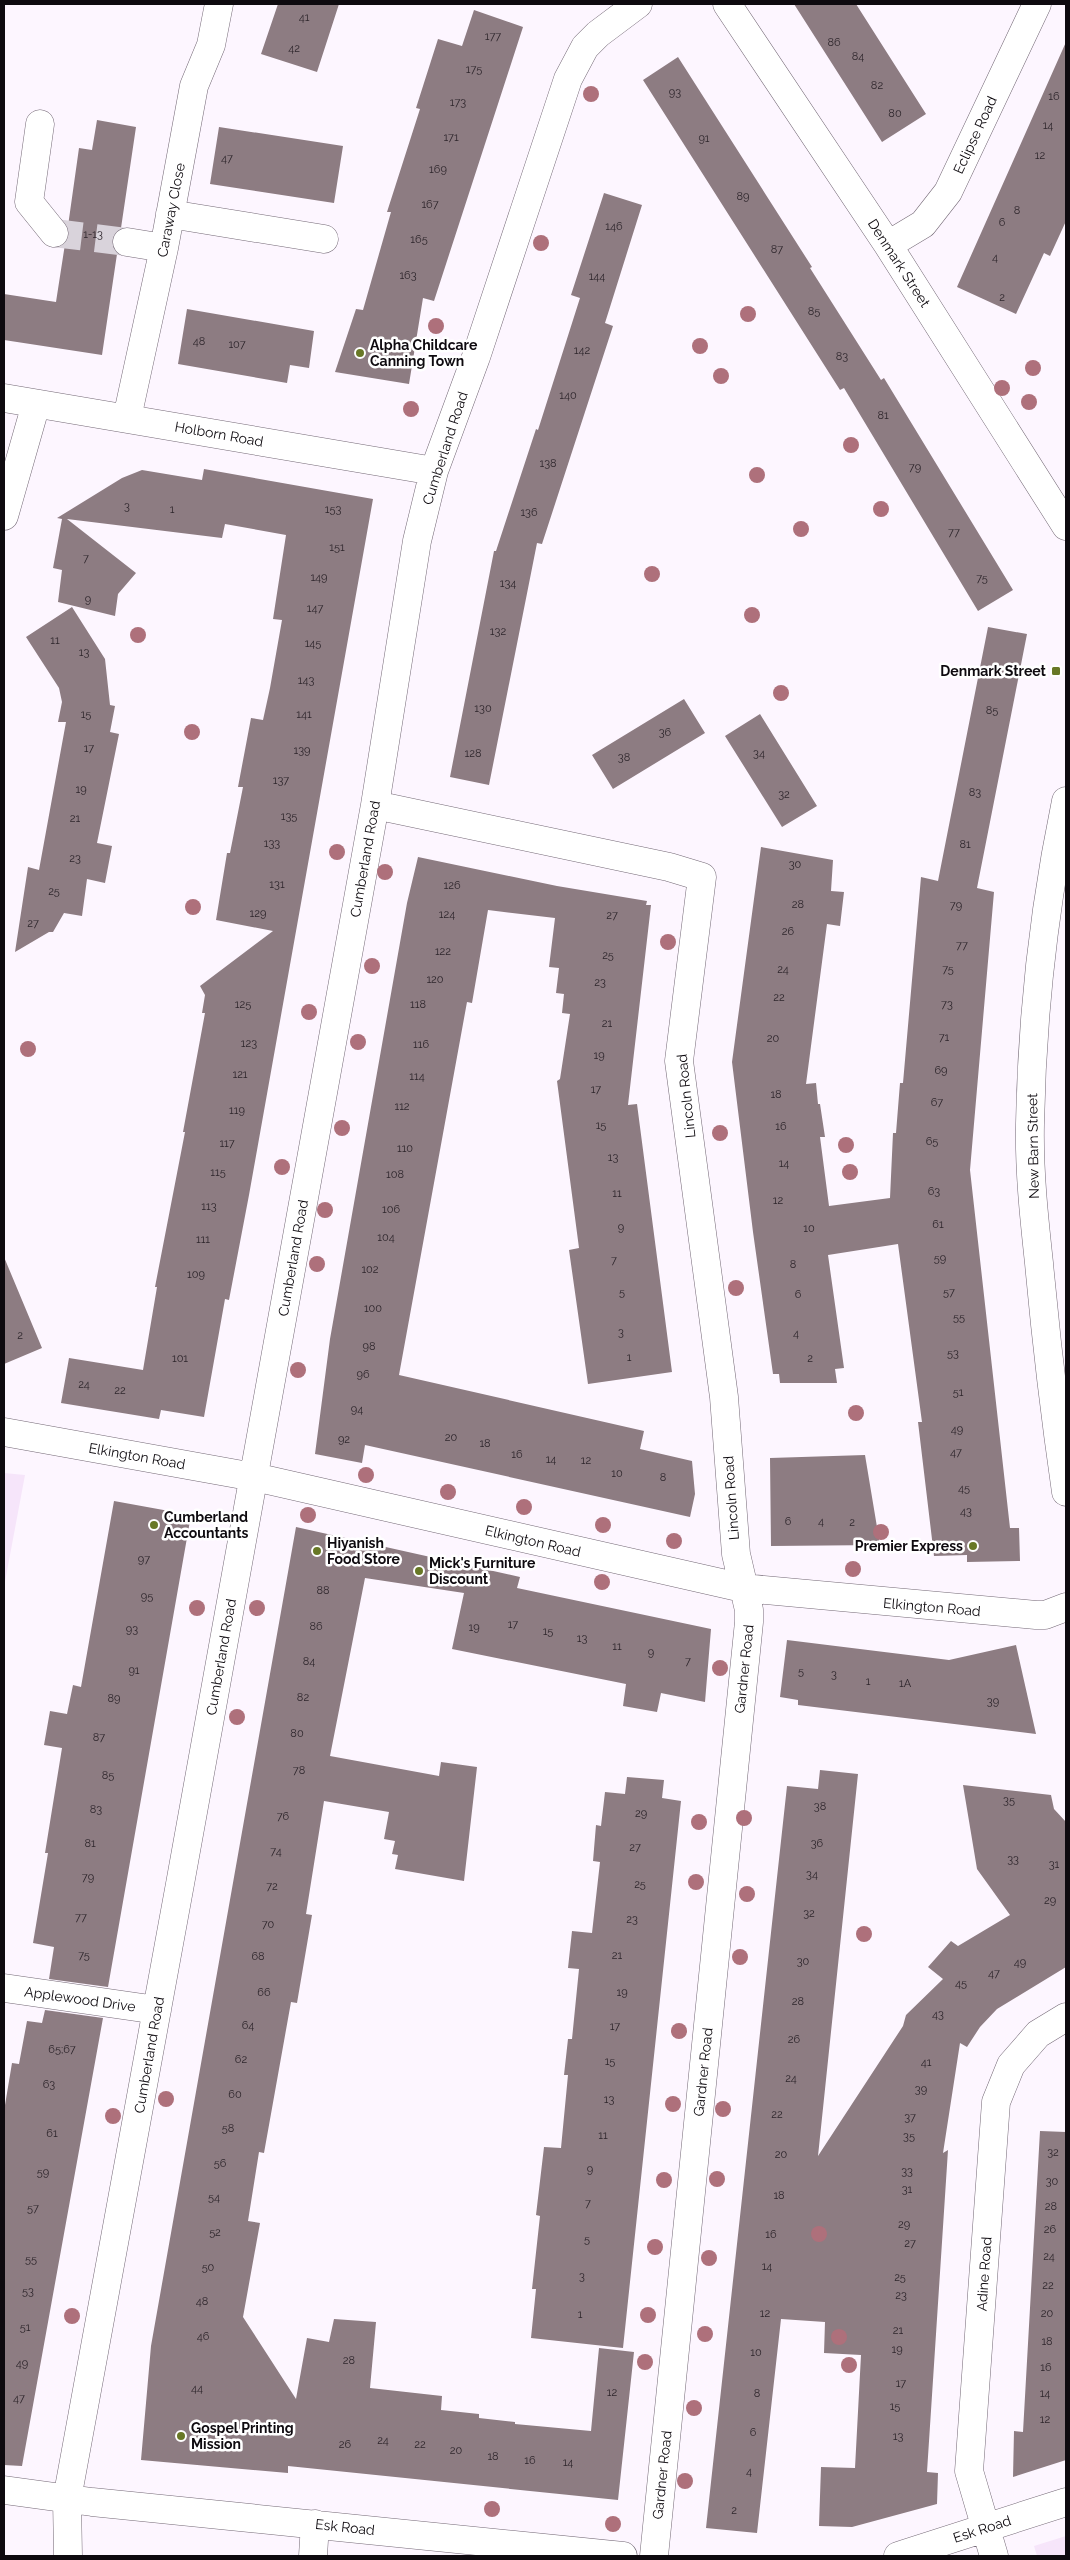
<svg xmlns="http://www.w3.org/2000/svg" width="1070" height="2560" font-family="Raleway,sans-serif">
	<rect width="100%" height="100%" fill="#fdf6ff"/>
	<path fill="#f6e5fa" d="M4 1473 25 1475 4 1587Z
		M1066 2536V2556H1037L1034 2546Z"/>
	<path fill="#8d7c82" d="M278 4H339L317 72 261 54Z
		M794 4H856L926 114 882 142Z
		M474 10 523 27 434 301 423 298 409 384 335 372 356 309 363 310 391 212H387L420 109 416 108 438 39 462 46Z
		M1066 42V221L1050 256 1044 253 1016 314 957 287Z
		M678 57 812 267 810 268 881 380 884 378 1013 590 978 611 844 388 840 390 643 80Z
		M97 120 136 127 121 228 115 233 112 240 113 248 117 254 102 355 4 340V294L56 302 65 244 69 238 68 226 79 148 92 150Z
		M219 127 343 146 334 203 210 184Z
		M604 193 642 205 605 323 613 326 542 544 537 543 489 785 450 777 494 551H496L536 429 538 430 580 298 571 295Z
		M187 309 314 331 309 368 290 365 287 383 178 364Z
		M204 469 373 499 249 1195 229 1300 225 1299 204 1417 161 1410 159 1419 61 1403 69 1358 143 1370 157 1287H155L185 1132H183L205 1013H202L205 995 200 986 273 931 216 920 227 853H230L243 787H238L251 718 263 720 270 688 282 620 273 619 286 535 225 524 222 538 67 519 136 573 118 594 115 616 58 602 62 570 53 568 62 519 57 518 122 478 142 470 202 480Z
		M72 607 105 659 110 705 115 706 110 732 119 734 97 843 112 846 105 883 87 879 82 916 64 913 53 932H49L15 952 28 867 39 870 66 722H58L62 702 59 688 26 637Z
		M988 627 1027 634 977 888 994 892 970 1170 1010 1528H1019L1020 1561 967 1562V1555L934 1556 918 1422H922L898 1244 828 1255 844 1368 835 1369 837 1383H780L779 1374H773L753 1232 732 1062 761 847 833 860 831 891 844 892 840 926 827 924 806 1084 816 1083 818 1104H820L825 1137H820L829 1206 890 1198 893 1133H896L900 1083H903L921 877 938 881Z
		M684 699 705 733 613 789 592 755Z
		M760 714 817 806 782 827 725 736Z
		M418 857 557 886 647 901 646 905H651L628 1105 637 1104 672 1372 588 1384 569 1250 579 1248 557 1081 560 1079 570 1014 562 1013 564 994 556 993 559 968 549 967 555 918 488 910 472 1003 467 1002 399 1375 644 1431 640 1449 692 1461 695 1494 690 1517 365 1445 362 1463 315 1454 330 1339 407 903Z
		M4 1257 42 1348 4 1364Z
		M865 1455 880 1545 771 1546 770 1458Z
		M114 1501 191 1515 108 1987 49 1979 54 1947 33 1943 48 1853H45L62 1748 44 1745 50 1711 67 1714 73 1685 81 1687Z
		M296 1527 520 1577 517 1588 711 1629 705 1702 661 1693 657 1712 623 1706 626 1684 452 1649 464 1593 365 1578 330 1756 439 1776 441 1762 477 1767 464 1881 395 1869 398 1855 392 1854 395 1841 384 1839 389 1812 324 1801 306 1914 312 1915 297 2003 291 2002 264 2153 259 2152 248 2221 260 2223 243 2317 296 2399 307 2338 329 2342 334 2319 376 2322 370 2388 442 2396 441 2410 479 2414V2418L515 2422V2424L591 2431 599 2348 634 2352 618 2500 288 2466V2473L141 2460 151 2346Z
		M787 1640 949 1660 1016 1645 1036 1734 798 1705V1700L780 1697Z
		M820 1770 858 1774 818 2156 903 2026 906 2015 943 1979 928 1967 951 1941 958 1946 1010 1915 977 1869 963 1785 1051 1795 1054 1809 1066 1822V1967L997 2009 980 2027 967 2047 960 2043 943 2153 948 2150 927 2472 938 2473 937 2504 852 2527 819 2526 821 2467 855 2468 861 2355 824 2353 825 2322 781 2319 757 2533 706 2528 787 1786 818 1789Z
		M627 1777 664 1780 662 1798 681 1801 623 2348 531 2338 536 2289H532L540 2216 536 2215 544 2147 561 2148 568 2075H564L568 2039H572L579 1969 568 1968 572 1931 592 1933 600 1862 593 1861 596 1825 601 1826 605 1792 625 1794Z
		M45 2010 103 2018 22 2466 4 2465V2111L12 2063 19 2064 27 2021 42 2023Z
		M1040 2131 1066 2132V2460L1013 2477 1014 2431 1023 2432Z"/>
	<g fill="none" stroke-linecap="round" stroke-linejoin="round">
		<path stroke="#d9d3db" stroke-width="28" stroke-dasharray="28 14" stroke-linecap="butt" d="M54 233 127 242"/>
		<g stroke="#746976" stroke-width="29">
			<path id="minor" d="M727 4 888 245 1066 526
				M40 124 29 202 54 233
				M170 214 324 239
				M127 242 164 248
				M888 245 923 224 948 192 1037 4
				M4 398 434 471
				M127 418 164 248 194 86 211 45 219 4
				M4 516 36 404
				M1066 801C1044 907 1032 1015 1030 1124 1029 1170 1034 1217 1039 1263 1046 1340 1055 1416 1066 1492
				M375 805 669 867 702 877 679 1061 724 1397 736 1554 749 1610V1622L654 2556
				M4 1432 254 1477 743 1588 1036 1615H1045L1066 1607
				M4 1988 157 2010
				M4 2490 92 2502 623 2556
				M68 2556 67 2499 180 1884 375 805 417 541 434 471 476 357 568 79 585 47 598 34 638 4
				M313 2556 315 2524
				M898 2556 1066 2502
				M994 2556 969 2471 996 2102 1011 2065 1038 2034 1066 2017"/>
		</g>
		<use href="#minor" stroke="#fff" stroke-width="28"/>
	</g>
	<g fill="#ae707b">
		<circle cx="591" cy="94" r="8"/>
		<circle cx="541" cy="243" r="8"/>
		<circle cx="748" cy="314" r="8"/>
		<circle cx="436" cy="326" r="8"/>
		<circle cx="700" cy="346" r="8"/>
		<circle cx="1033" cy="368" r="8"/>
		<circle cx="721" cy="376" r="8"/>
		<circle cx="1002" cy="388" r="8"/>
		<circle cx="1029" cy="402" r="8"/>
		<circle cx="411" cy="409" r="8"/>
		<circle cx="851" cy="445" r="8"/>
		<circle cx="757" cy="475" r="8"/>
		<circle cx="881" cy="509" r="8"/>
		<circle cx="801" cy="529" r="8"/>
		<circle cx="652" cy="574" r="8"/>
		<circle cx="752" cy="615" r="8"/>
		<circle cx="138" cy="635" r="8"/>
		<circle cx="781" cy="693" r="8"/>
		<circle cx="192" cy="732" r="8"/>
		<circle cx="337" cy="852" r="8"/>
		<circle cx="385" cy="872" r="8"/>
		<circle cx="193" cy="907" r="8"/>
		<circle cx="668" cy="942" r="8"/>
		<circle cx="372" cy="966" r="8"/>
		<circle cx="309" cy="1012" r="8"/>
		<circle cx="358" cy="1042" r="8"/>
		<circle cx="28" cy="1049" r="8"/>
		<circle cx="342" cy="1128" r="8"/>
		<circle cx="720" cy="1133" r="8"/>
		<circle cx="846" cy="1145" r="8"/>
		<circle cx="282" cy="1167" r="8"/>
		<circle cx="850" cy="1172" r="8"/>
		<circle cx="325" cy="1210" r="8"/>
		<circle cx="317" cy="1264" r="8"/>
		<circle cx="736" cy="1288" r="8"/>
		<circle cx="298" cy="1370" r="8"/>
		<circle cx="856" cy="1413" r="8"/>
		<circle cx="366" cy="1475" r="8"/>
		<circle cx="448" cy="1492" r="8"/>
		<circle cx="524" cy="1507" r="8"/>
		<circle cx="308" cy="1515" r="8"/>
		<circle cx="603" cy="1525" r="8"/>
		<circle cx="881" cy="1532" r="8"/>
		<circle cx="674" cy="1541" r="8"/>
		<circle cx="853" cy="1569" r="8"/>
		<circle cx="602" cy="1582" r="8"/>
		<circle cx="197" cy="1608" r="8"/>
		<circle cx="257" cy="1608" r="8"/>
		<circle cx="720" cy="1668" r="8"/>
		<circle cx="237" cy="1717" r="8"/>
		<circle cx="744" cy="1818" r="8"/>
		<circle cx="699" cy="1822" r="8"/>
		<circle cx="696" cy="1882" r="8"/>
		<circle cx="747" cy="1894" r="8"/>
		<circle cx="864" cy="1934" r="8"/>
		<circle cx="740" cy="1957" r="8"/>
		<circle cx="679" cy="2031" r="8"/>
		<circle cx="166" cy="2099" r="8"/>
		<circle cx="673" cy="2104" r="8"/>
		<circle cx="723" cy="2109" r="8"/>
		<circle cx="113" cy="2116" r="8"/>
		<circle cx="717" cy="2179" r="8"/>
		<circle cx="664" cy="2180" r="8"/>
		<circle cx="819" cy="2234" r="8"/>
		<circle cx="655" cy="2247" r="8"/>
		<circle cx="709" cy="2258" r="8"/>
		<circle cx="648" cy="2315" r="8"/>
		<circle cx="72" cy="2316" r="8"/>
		<circle cx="705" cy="2334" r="8"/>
		<circle cx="839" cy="2337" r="8"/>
		<circle cx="645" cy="2362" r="8"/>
		<circle cx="849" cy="2365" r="8"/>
		<circle cx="694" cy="2408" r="8"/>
		<circle cx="685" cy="2481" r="8"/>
		<circle cx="492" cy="2509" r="8"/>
		<circle cx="613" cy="2524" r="8"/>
	</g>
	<g fill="#687826" stroke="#fff" stroke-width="2">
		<circle cx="360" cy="353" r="5"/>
		<rect x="1051" y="666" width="10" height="10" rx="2.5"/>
		<circle cx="154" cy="1525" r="5"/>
		<circle cx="973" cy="1546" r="5"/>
		<circle cx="317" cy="1551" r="5"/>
		<circle cx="419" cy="1571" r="5"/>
		<circle cx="181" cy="2436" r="5"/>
	</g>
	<g text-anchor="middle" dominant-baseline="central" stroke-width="5" stroke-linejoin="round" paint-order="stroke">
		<g font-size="11" fill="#2e262c">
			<text x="304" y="17">41</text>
			<text x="493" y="36">177</text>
			<text x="834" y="42">86</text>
			<text x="294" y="48">42</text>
			<text x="858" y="56">84</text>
			<text x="474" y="69">175</text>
			<text x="877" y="85">82</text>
			<text x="675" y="92">93</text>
			<text x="1054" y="96">16</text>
			<text x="458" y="102">173</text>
			<text x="895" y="113">80</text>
			<text x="1048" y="125">14</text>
			<text x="451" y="137">171</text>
			<text x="704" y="138">91</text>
			<text x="1040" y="155">12</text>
			<text x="227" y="158">47</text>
			<text x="438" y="169">169</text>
			<text x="743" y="196">89</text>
			<text x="430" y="204">167</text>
			<text x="1017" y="210">8</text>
			<text x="1002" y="222">6</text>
			<text x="614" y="226">146</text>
			<text x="93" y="234">1-13</text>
			<text x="419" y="239">165</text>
			<text x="777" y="249">87</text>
			<text x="995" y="257">4</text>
			<text x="408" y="275">163</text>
			<text x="597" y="276">144</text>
			<text x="1002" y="297">2</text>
			<text x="814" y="311">85</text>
			<text x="199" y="341">48</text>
			<text x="237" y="344">107</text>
			<text x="582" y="350">142</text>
			<text x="842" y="356">83</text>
			<text x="568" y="395">140</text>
			<text x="883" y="415">81</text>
			<text x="548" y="463">138</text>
			<text x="915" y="467">79</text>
			<text x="127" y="506">3</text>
			<text x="172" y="509">1</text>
			<text x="333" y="509">153</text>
			<text x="529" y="512">136</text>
			<text x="954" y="532">77</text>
			<text x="337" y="547">151</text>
			<text x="86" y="558">7</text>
			<text x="319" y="577">149</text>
			<text x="982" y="578">75</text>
			<text x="508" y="583">134</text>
			<text x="88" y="599">9</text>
			<text x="315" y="608">147</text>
			<text x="498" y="631">132</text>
			<text x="55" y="640">11</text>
			<text x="313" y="643">145</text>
			<text x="84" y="652">13</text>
			<text x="306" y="680">143</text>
			<text x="483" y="708">130</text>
			<text x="992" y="710">85</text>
			<text x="86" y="714">15</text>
			<text x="304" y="714">141</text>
			<text x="665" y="732">36</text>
			<text x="89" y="748">17</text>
			<text x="302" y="750">139</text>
			<text x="473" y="753">128</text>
			<text x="759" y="753">34</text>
			<text x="624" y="757">38</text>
			<text x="281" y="780">137</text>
			<text x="81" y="789">19</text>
			<text x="975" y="792">83</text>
			<text x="784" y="794">32</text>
			<text x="289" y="816">135</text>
			<text x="75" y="818">21</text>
			<text x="272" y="843">133</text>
			<text x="965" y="844">81</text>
			<text x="75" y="858">23</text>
			<text x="795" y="864">30</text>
			<text x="277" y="884">131</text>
			<text x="452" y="885">126</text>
			<text x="54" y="891">25</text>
			<text x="798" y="904">28</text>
			<text x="956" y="905">79</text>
			<text x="258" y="913">129</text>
			<text x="447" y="914">124</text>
			<text x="612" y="915">27</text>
			<text x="33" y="923">27</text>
			<text x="788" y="931">26</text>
			<text x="962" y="945">77</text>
			<text x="443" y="951">122</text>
			<text x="608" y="955">25</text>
			<text x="783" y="969">24</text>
			<text x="948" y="969">75</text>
			<text x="435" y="979">120</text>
			<text x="600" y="982">23</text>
			<text x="779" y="997">22</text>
			<text x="243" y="1004">125</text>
			<text x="418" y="1004">118</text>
			<text x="947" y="1004">73</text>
			<text x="607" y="1023">21</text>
			<text x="944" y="1037">71</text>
			<text x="773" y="1038">20</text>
			<text x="249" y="1043">123</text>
			<text x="421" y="1044">116</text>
			<text x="599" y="1055">19</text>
			<text x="941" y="1070">69</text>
			<text x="240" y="1074">121</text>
			<text x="417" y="1076">114</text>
			<text x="596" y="1089">17</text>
			<text x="776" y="1094">18</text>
			<text x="937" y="1102">67</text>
			<text x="402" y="1106">112</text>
			<text x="237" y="1110">119</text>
			<text x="601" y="1125">15</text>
			<text x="781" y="1126">16</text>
			<text x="932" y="1141">65</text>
			<text x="227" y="1143">117</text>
			<text x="405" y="1148">110</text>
			<text x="613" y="1157">13</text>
			<text x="784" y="1163">14</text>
			<text x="218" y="1172">115</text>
			<text x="395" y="1174">108</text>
			<text x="934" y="1191">63</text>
			<text x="617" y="1193">11</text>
			<text x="778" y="1200">12</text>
			<text x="209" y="1206">113</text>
			<text x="391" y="1209">106</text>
			<text x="938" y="1224">61</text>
			<text x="621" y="1227">9</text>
			<text x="809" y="1228">10</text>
			<text x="386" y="1237">104</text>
			<text x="203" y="1239">111</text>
			<text x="940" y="1258">59</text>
			<text x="614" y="1260">7</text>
			<text x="793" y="1264">8</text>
			<text x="370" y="1269">102</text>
			<text x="196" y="1274">109</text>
			<text x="622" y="1292">5</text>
			<text x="949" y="1292">57</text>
			<text x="798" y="1294">6</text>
			<text x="373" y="1308">100</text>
			<text x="959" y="1317">55</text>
			<text x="621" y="1332">3</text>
			<text x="796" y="1333">4</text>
			<text x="20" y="1335">2</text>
			<text x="369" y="1346">98</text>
			<text x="953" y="1353">53</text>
			<text x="629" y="1357">1</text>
			<text x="180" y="1358">101</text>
			<text x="810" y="1358">2</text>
			<text x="363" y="1374">96</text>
			<text x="84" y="1384">24</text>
			<text x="120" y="1390">22</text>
			<text x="958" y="1392">51</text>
			<text x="357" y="1409">94</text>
			<text x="957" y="1429">49</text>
			<text x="451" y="1437">20</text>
			<text x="344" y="1439">92</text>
			<text x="485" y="1443">18</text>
			<text x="956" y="1452">47</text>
			<text x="517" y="1454">16</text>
			<text x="551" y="1459">14</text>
			<text x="586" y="1460">12</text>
			<text x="617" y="1473">10</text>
			<text x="663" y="1477">8</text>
			<text x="964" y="1488">45</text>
			<text x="966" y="1511">43</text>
			<text x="788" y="1521">6</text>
			<text x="821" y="1521">4</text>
			<text x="852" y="1522">2</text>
			<text x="144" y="1559">97</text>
			<text x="323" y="1590">88</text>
			<text x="147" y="1596">95</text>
			<text x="513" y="1624">17</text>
			<text x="316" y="1626">86</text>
			<text x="474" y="1627">19</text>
			<text x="132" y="1629">93</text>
			<text x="548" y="1631">15</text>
			<text x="582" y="1638">13</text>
			<text x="617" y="1646">11</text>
			<text x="651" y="1652">9</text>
			<text x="309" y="1661">84</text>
			<text x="688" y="1661">7</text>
			<text x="134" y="1670">91</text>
			<text x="801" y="1671">5</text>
			<text x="834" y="1674">3</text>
			<text x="868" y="1681">1</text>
			<text x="905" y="1683">1A</text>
			<text x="303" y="1697">82</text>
			<text x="114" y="1698">89</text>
			<text x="993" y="1701">39</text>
			<text x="297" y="1733">80</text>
			<text x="99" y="1737">87</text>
			<text x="299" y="1770">78</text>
			<text x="108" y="1775">85</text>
			<text x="1009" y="1800">35</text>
			<text x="820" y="1806">38</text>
			<text x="96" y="1809">83</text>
			<text x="641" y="1813">29</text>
			<text x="283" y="1816">76</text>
			<text x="90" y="1843">81</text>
			<text x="817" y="1843">36</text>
			<text x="635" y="1847">27</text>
			<text x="276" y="1851">74</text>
			<text x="1013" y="1859">33</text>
			<text x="1054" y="1864">31</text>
			<text x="812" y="1874">34</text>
			<text x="88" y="1877">79</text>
			<text x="640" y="1884">25</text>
			<text x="272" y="1886">72</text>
			<text x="1050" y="1900">29</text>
			<text x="809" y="1913">32</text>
			<text x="81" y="1917">77</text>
			<text x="632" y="1919">23</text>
			<text x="268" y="1924">70</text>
			<text x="84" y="1955">75</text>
			<text x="617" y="1955">21</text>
			<text x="258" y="1956">68</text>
			<text x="803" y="1961">30</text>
			<text x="1020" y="1962">49</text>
			<text x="994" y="1973">47</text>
			<text x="961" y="1983">45</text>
			<text x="264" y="1992">66</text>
			<text x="622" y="1992">19</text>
			<text x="798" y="2001">28</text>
			<text x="938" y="2014">43</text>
			<text x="248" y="2025">64</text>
			<text x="615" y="2026">17</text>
			<text x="794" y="2039">26</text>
			<text x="62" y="2049">65;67</text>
			<text x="241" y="2059">62</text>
			<text x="610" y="2061">15</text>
			<text x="926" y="2062">41</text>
			<text x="791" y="2078">24</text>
			<text x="49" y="2084">63</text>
			<text x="921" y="2089">39</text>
			<text x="235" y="2094">60</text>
			<text x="609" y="2099">13</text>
			<text x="777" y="2114">22</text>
			<text x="910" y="2117">37</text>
			<text x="228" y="2128">58</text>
			<text x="52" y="2133">61</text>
			<text x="603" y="2135">11</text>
			<text x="909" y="2136">35</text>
			<text x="1053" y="2152">32</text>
			<text x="781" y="2154">20</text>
			<text x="220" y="2163">56</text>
			<text x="590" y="2169">9</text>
			<text x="907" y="2171">33</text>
			<text x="43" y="2172">59</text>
			<text x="1052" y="2181">30</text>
			<text x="907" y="2189">31</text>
			<text x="779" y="2195">18</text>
			<text x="214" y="2197">54</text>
			<text x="588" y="2203">7</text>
			<text x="1051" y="2206">28</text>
			<text x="33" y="2208">57</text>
			<text x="904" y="2224">29</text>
			<text x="1050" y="2229">26</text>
			<text x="215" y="2232">52</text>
			<text x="771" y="2234">16</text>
			<text x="587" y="2239">5</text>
			<text x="910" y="2243">27</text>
			<text x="1049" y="2256">24</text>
			<text x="31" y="2259">55</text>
			<text x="767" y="2266">14</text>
			<text x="208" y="2267">50</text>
			<text x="582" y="2276">3</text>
			<text x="900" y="2277">25</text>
			<text x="1048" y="2285">22</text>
			<text x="28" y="2291">53</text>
			<text x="901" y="2295">23</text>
			<text x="202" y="2301">48</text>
			<text x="765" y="2313">12</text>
			<text x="1047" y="2313">20</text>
			<text x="580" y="2314">1</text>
			<text x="25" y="2327">51</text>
			<text x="898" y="2330">21</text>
			<text x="203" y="2336">46</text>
			<text x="1047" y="2341">18</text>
			<text x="897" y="2349">19</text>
			<text x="756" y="2352">10</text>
			<text x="349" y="2360">28</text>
			<text x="22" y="2363">49</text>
			<text x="1046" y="2367">16</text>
			<text x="901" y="2383">17</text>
			<text x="197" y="2388">44</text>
			<text x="612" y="2392">12</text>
			<text x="757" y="2393">8</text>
			<text x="1045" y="2393">14</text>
			<text x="19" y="2398">47</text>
			<text x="895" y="2406">15</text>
			<text x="1045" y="2419">12</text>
			<text x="753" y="2432">6</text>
			<text x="898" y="2436">13</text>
			<text x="383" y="2440">24</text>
			<text x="345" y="2444">26</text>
			<text x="420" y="2444">22</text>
			<text x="456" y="2450">20</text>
			<text x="493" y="2456">18</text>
			<text x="530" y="2460">16</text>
			<text x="568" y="2462">14</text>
			<text x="749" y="2471">4</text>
			<text x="734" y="2510">2</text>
		</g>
		<g font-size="14" fill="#0e0a0f" stroke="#fff">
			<text transform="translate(975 135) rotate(-65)">Eclipse Road</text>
			<text transform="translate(171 210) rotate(-79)">Caraway Close</text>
			<text transform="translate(899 263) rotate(57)">Denmark Street</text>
			<text transform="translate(219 434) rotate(10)">Holborn Road</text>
			<text transform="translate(445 448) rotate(-72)">Cumberland Road</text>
			<text transform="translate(365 859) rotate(-80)">Cumberland Road</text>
			<text transform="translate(686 1096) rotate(-96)">Lincoln Road</text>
			<text transform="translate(1033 1146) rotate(-91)">New Barn Street</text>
			<text transform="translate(293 1258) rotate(-80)">Cumberland Road</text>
			<text transform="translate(137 1456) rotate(10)">Elkington Road</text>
			<text transform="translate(731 1498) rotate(-94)">Lincoln Road</text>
			<text transform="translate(533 1541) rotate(13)">Elkington Road</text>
			<text transform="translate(932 1607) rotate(5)">Elkington Road</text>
			<text transform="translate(221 1657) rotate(-80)">Cumberland Road</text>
			<text transform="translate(744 1669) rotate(-84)">Gardner Road</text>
			<text transform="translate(80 1999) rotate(8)">Applewood Drive</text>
			<text transform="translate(149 2055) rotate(-80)">Cumberland Road</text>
			<text transform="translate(703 2072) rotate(-84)">Gardner Road</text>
			<text transform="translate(984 2274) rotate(-86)">Adine Road</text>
			<text transform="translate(662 2475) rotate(-84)">Gardner Road</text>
			<text transform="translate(345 2527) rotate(6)">Esk Road</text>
			<text transform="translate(982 2529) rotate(-18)">Esk Road</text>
		</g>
		<g font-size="14" font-weight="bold" fill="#0e0a0f" stroke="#fff" text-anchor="start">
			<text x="370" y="345">Alpha Childcare<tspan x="370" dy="16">Canning Town</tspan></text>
			<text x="1046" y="671" text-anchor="end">Denmark Street</text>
			<text x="164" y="1517">Cumberland<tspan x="164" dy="16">Accountants</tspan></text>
			<text x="327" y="1543">Hiyanish<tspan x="327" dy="16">Food Store</tspan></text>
			<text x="963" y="1546" text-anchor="end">Premier Express</text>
			<text x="429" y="1563">Mick's Furniture<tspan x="429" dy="16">Discount</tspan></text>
			<text x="191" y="2428">Gospel Printing<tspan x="191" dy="16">Mission</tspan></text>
		</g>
	</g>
	<rect width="1070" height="2560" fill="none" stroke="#0e0a0f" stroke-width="10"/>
</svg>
